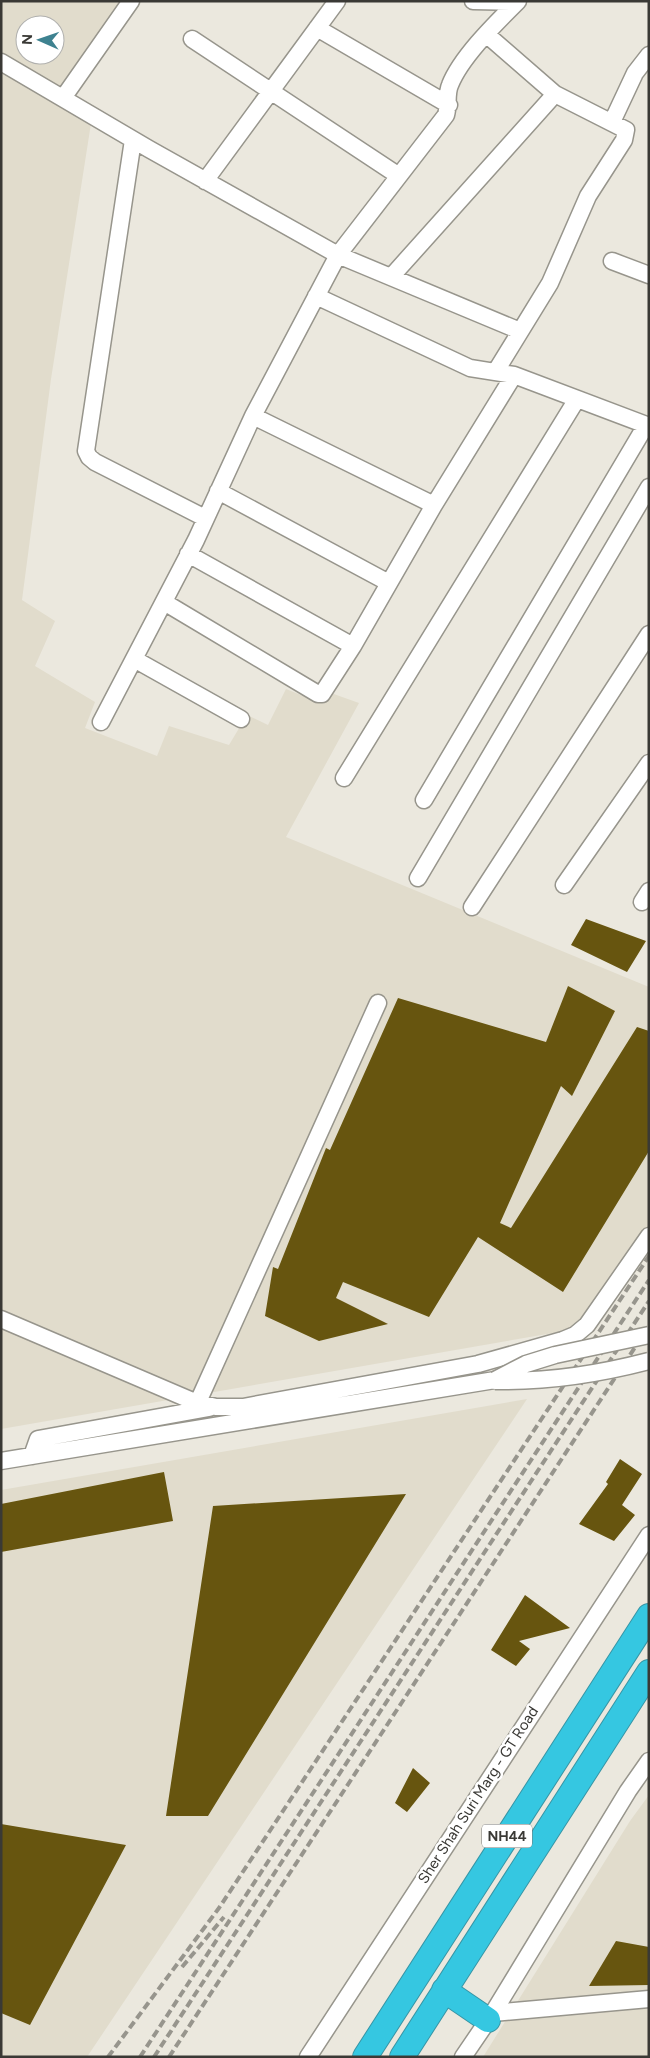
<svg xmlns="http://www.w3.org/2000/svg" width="650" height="2058" font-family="Figtree,sans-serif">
	<rect width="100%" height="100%" fill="#ebe8de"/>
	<path fill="#e1dccc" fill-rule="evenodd" d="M1 1H129L63 96 92 117 51 379 22 600 55 621 35 666 95 702 85 728 157 756 169 726 229 745 247 715 268 725 286 689 311 699 317 688 359 703 286 837 649 987V1229L582 1328 1 1429ZM25 25H55V55H25Z
		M527 1399 87 2057H1V1490Z
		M649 1795V2057H483L630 1821Z"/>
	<path fill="#67550f" d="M586 919 646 941 627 972 571 945Z
		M568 986 615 1011 572 1096 561 1086 500 1223 511 1228 637 1027 649 1031V1151L563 1292 478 1237 429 1317 343 1282 336 1298 388 1324 319 1341 265 1316 273 1267 278 1269 326 1148 330 1150 398 998 546 1042Z
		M620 1459 642 1474 622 1505 635 1515 614 1541 579 1524 608 1484 606 1482Z
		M164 1472 173 1521 1 1552V1504Z
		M406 1494 208 1816H166L213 1506Z
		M525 1595 570 1628 519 1641 530 1649 516 1666 491 1650Z
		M413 1768 430 1783 407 1812 395 1803Z
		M1 1824 126 1845 30 2025 1 2013Z
		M616 1941 649 1947V1985L589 1986Z"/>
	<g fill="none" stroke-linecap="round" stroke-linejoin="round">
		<g stroke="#97958c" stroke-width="19">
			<path id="minor" d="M473 1 517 2
				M317 28 449 105
				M486 34 555 94 626 130 624 140 588 196 550 283 496 371
				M192 39 399 176
				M1 62 149 149 338 255 446 115C449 105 446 94 450 85 461 57 496 23 518 1
				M63 98 131 1
				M612 122 635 73 649 55
				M133 140 86 451 89 457 95 462 205 518
				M205 181 337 1
				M612 261 649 275
				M391 277 555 94
				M316 296 470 368 514 375 649 426
				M253 416 434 505
				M218 491 389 583
				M188 554 353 646
				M164 602 318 694H322L353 646 434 505 514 375
				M134 659 241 719
				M101 722 196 540 253 416 338 255 520 331
				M344 778 577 399
				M424 800 646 425
				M418 878 649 487
				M564 885 649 763
				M642 902 649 891
				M472 907 649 634
				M1 1319 195 1402 216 1407H243L478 1364 563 1340 575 1335 587 1325 649 1236
				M198 1402 378 1003
				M32 1456 38 1439 209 1408
				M1 1461 495 1380
				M493 2013 649 1999
				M308 2057 649 1535
				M463 2057 493 2013 628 1791 649 1761"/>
		</g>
		<g stroke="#3795a5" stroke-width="26">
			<path id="highway" d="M444 1990 488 2020
				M365 2057 649 1616
				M402 2057 649 1672"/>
		</g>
		<use href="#minor" stroke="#fff" stroke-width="16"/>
		<use href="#highway" stroke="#35c7e1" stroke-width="24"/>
		<path stroke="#97958d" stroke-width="4" stroke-dasharray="8 4" stroke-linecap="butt" d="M182 1967 224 1917
			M108 2057 219 1908 649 1256
			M140 2057 649 1280
			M154 2057 649 1301
			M169 2057 649 1326"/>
		<g stroke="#97958c" stroke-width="19" stroke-linecap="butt">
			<path id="minor-bridge" d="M495 1380 526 1364 555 1355 649 1335
				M495 1381C547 1382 599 1374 649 1361"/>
		</g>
		<use href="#minor-bridge" stroke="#fff" stroke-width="16"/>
	</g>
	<g text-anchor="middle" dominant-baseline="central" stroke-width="5" stroke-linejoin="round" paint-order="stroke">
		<rect fill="#fff" stroke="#757472" stroke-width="1" x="482" y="1824.5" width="50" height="23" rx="4"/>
		<g font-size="14" font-weight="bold" fill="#3a3935">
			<text x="507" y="1836">NH44</text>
		</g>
		<g font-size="15" fill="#3a3935" stroke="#fff">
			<text transform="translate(478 1795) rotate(-57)">Sher Shah Suri Marg - GT Road</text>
		</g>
	</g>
	<rect width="650" height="2058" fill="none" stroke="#3a3935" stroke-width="5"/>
	<g transform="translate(40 40) rotate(272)"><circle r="24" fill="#ffffff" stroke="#b0b0ae"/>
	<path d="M0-4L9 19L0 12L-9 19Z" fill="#3e8290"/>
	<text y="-8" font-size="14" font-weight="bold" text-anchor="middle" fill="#3a3935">N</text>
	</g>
</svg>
